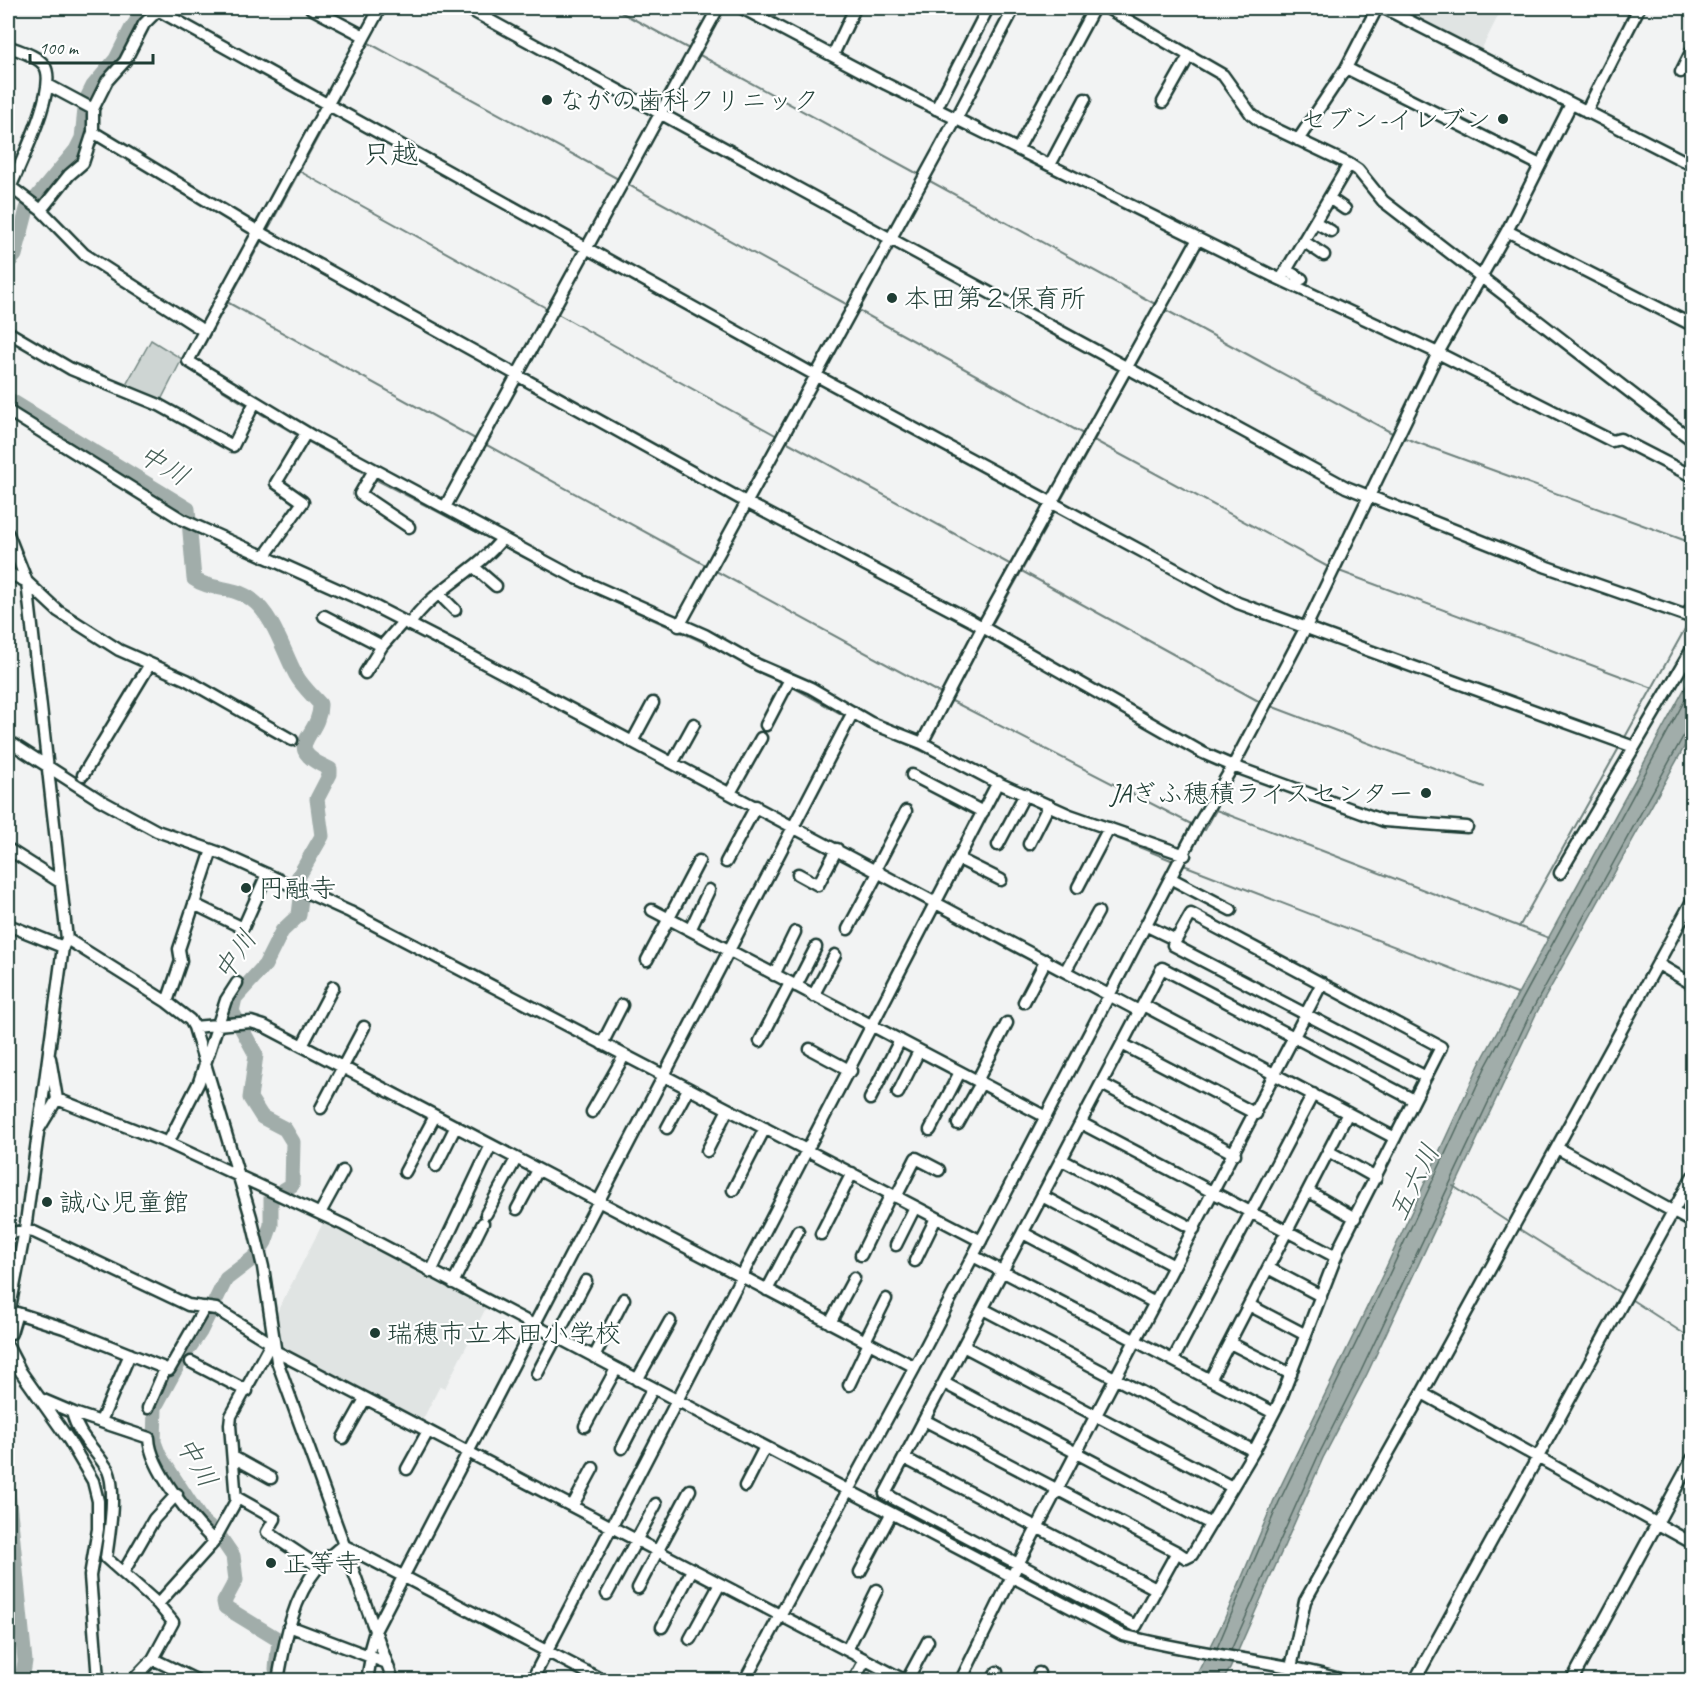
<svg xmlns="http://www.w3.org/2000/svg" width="1700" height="1688" font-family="Caveat,'Klee One',sans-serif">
	<rect width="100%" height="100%" fill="#f2f3f3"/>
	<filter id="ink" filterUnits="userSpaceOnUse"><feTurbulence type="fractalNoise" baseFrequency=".0167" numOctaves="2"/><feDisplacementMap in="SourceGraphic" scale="12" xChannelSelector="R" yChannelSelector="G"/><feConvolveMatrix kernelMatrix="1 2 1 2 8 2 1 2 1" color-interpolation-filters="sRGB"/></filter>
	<g filter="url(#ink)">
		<path fill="#e0e4e3" d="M1397 8H1502L1481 50Z
			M324 1221 487 1306 445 1388 440 1386 421 1423 278 1350 275 1316Z"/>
		<path fill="#ced5d3" stroke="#768984" stroke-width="1.5" d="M151 340 182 359 161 400 126 385Z"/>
		<path fill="#a1adaa" stroke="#6d807b" stroke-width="1.5" d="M1692 675V733L1536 1014 1367 1374 1323 1458 1230 1669 1223 1680H1194L1224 1620 1274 1500 1382 1276 1479 1065Z"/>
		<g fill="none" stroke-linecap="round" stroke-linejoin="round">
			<path stroke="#536a63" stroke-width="1.5" d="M1217 1648 1279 1502 1387 1279 1485 1068 1692 687
				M1231 1650 1318 1456 1361 1371 1531 1012 1684 735 1692 731"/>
			<path stroke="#6d807b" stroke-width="2" d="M613 8 691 50
				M367 42 620 180
				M696 53 920 175
				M336 104 356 63
				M299 171 548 309
				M928 180 1157 305
				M627 184 848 305
				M266 233 332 111
				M227 302 477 440
				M856 309 1085 435
				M1164 309 1394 434
				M556 313 779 437
				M195 362 263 238
				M192 367 190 370 249 407
				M1134 368 1166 310
				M256 411 300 437
				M1402 437 1692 543
				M1090 438 1330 568
				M305 440 368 475
				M784 440 1013 566
				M485 444 709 567
				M373 478 496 542
				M1060 502 1131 373
				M501 545 581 587 705 643 784 683
				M1018 569 1262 703
				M714 570 943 695
				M1339 571 1653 688
				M990 628 1056 509
				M789 685 847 717
				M958 685 987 633
				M950 700 1193 825
				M1268 705 1484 787
				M852 720 940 759
				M1624 739 1691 618
				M1092 828 1104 833
				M1201 828 1205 830 1216 810 1549 938
				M1109 835 1176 862
				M1181 864 1517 994
				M1519 927 1620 746
				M1453 1186 1511 1224
				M1516 1227 1622 1294
				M1629 1298 1692 1339"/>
			<path stroke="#a1adaa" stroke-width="15" d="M8 263 15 255 27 209 76 150 82 138 86 100 93 86 116 59 131 29 146 8
				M8 399 188 509 194 579C209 590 233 586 251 599 274 616 283 651 296 675 302 686 312 695 320 704 321 738 278 746 330 769V774L317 799 322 836 296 881 301 898 299 915 282 931 265 965 235 998 232 1011 256 1055 250 1098 262 1117 285 1129 293 1142 292 1185 271 1198V1225L265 1242 256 1256 226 1279 200 1332 180 1361 155 1407 154 1442 159 1455 202 1521 220 1537 233 1556 236 1580 224 1602 225 1607 279 1640 276 1669
				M8 1491 25 1661 22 1680"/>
			<g stroke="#1f3d34" stroke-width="15">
				<path id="minor" d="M154 8 815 375 1238 603 1634 747
					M311 8 364 36
					M380 8 188 361 312 436 576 578 705 635 758 665 811 688 871 723 922 743 994 781 1070 815 1185 855
					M467 8 1346 487 1547 567 1687 616 1692 606
					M742 8 886 84 1273 276 1438 353 1612 441 1620 439 1692 476
					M1107 8 1223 75 1251 114 1261 122 1349 164 1358 170 1383 201 1692 440
					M1384 8 1692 165
					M8 46C19 51 36 55 44 65 60 86 17 169 8 193
					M833 55 855 8
					M1346 68 1540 165
					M1681 72 1692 50
					M48 85 93 109
					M1163 102 1189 56
					M936 109 988 8
					M1586 112 1639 8
					M93 132 259 232 746 502 972 621 1203 753 1233 766 1384 821 1467 827
					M1298 140 1346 68 1377 8
					M1018 149 1094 8
					M1050 165 1085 99
					M8 185 41 210 84 254 204 331
					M1329 198 1345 209
					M41 210 69 175 83 163 93 132V109L107 81 125 61 144 24 160 8
					M1315 222 1331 231
					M1507 231 1692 325
					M1303 241 1324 255
					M1286 270 1302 279
					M1281 279 1349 164
					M8 332 71 369 159 405 233 446 255 402
					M8 411 183 520 366 602 450 645 1139 1011
					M374 470 360 494 409 527
					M445 507 718 8
					M8 534 27 582 67 939 63 947 25 1230 8 1318
					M264 557 303 502 276 483 306 433
					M474 567 496 586
					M8 573 27 582 58 611 119 650 187 680 292 740
					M439 594 455 610
					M324 616 382 646
					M409 625C432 590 476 572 502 539
					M679 626 956 119 1014 8
					M365 673 382 646 403 622
					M766 725 790 679
					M8 741 100 800 157 831 220 853 350 912 981 1241
					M632 742 653 703
					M922 743 982 628 1198 239
					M673 762 694 724
					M83 775 150 664
					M912 775 983 812
					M730 793 761 738
					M1029 844 1049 805
					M998 845 1025 794
					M8 849 60 882
					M959 859 1001 880
					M726 862 756 806
					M875 870 906 811
					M1560 873 1692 649
					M798 874 818 885 837 849
					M1172 879 1231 910
					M1078 887 1109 828
					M194 904 243 928 267 874
					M652 910 1046 1117
					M8 925 63 947
					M1147 926 1176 940 1173 945 1426 1077
					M848 929 879 871
					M690 930 709 890
					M67 939 167 1002 190 1020 194 1027 251 1217 263 1267 277 1361 393 1680
					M1176 940 1191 914 1441 1047 1340 1246 1280 1401 1254 1451 1192 1555 1186 1558 1177 1552 1136 1626 885 1494 1162 968 1414 1100
					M647 960 699 861
					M1658 964 1692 984
					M1066 970 1098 912
					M774 975 795 932
					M796 986 816 947
					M813 996 835 955
					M167 1002 181 961 179 949 212 850
					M1024 1002 1046 960
					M1143 1005 1395 1138
					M194 1027 251 1022 264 1026 915 1367
					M760 1041 790 983
					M602 1044 622 1005
					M1122 1044 1256 1114
					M302 1046 333 987
					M810 1049 851 1071
					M50 1058 57 1099
					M977 1081 1007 1023
					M1102 1084 1235 1154
					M898 1093 919 1051
					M870 1099 900 1040
					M321 1108 364 1027
					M592 1112 624 1056
					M1081 1123 1336 1257
					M958 1124 981 1083
					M667 1128 688 1089
					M39 1129 57 1099 168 1143 344 1225 1123 1635C1195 1655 1271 1659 1343 1680
					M930 1130 960 1072
					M168 1143 199 1082 226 1000 237 983
					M1557 1148 1692 1222
					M707 1151 728 1109
					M1328 1151 1376 1178
					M1062 1160 1194 1229
					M436 1166 456 1126
					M405 1172 435 1116
					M733 1190 765 1128
					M1308 1191 1355 1218
					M1042 1196 1174 1266
					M896 1197 916 1158 939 1170
					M517 1209 538 1170
					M320 1213 343 1171
					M486 1214 516 1159
					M1023 1233 1155 1303
					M8 1234 25 1230 34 1232 188 1305 216 1309 274 1345
					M821 1234 852 1173
					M896 1245 915 1207
					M861 1255 891 1194
					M973 1256 1272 1412
					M915 1261 936 1218
					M1268 1268 1321 1296
					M431 1272 491 1145
					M453 1283 483 1223
					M767 1290 798 1231
					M1249 1305 1306 1335
					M983 1309 1254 1451
					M830 1323 854 1278
					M8 1333H11L17 1313 64 1328 169 1370 205 1307
					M865 1341 886 1299
					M1230 1343 1291 1374
					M963 1346 1232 1487
					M8 1347 21 1372 69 1440 93 1481 98 1501V1529L90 1576 98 1680
					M275 1351 904 1680
					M594 1357 624 1299
					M1173 1360 1313 1094
					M191 1362 247 1391
					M537 1374 586 1281
					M637 1380 670 1321
					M1210 1380 1348 1113
					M944 1383 1209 1523
					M849 1385 869 1343
					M1422 1393 1692 1543
					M41 1399 74 1413 149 1438C150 1469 192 1519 213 1540
					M148 1408 165 1369
					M72 1412C78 1436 94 1448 106 1467 118 1484 109 1537 106 1558L158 1604
					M924 1420 1177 1552
					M101 1421 130 1354
					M585 1426 616 1369
					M343 1438 365 1399
					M622 1448 653 1388
					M233 1457 271 1478
					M904 1458 1156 1589
					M407 1469 428 1431
					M745 1486 765 1447
					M236 1497 275 1519 267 1532 318 1566
					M573 1505 593 1468
					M343 1545 602 1680
					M860 1572 891 1514
					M123 1573 154 1519 177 1494
					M638 1588 690 1490
					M607 1594 656 1504
					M289 1626 387 1663
					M662 1627 692 1570
					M690 1639 720 1584
					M847 1650 877 1590
					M368 1656 375 1631 853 712
					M153 1659 196 1680
					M1291 1668 1305 1601 1422 1393 1692 901
					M133 1680 153 1659 173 1622 158 1604 212 1544 236 1501 230 1425 231 1416 271 1343
					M278 1680C285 1641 292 1599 318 1567 325 1559 335 1552 343 1545
					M367 1680 371 1657
					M532 1680C687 1381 845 1083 998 782
					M745 1680 915 1367 1198 825 1233 766 1306 627 1438 353 1507 231 1571 104
					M854 1680 865 1660
					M907 1680 928 1641
					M961 1680 1016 1568 1322 983
					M992 1680 997 1672
					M1036 1680 1039 1673
					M1415 1680 1692 1177
					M1572 1680 1692 1459"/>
			</g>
			<use href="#minor" stroke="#fff" stroke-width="10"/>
		</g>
	</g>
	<g fill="#1f3d34" stroke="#fff" stroke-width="2">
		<circle cx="547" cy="100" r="6"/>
		<circle cx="1503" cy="119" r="6"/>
		<circle cx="892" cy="298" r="6"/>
		<circle cx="1426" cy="793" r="6"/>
		<circle cx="246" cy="888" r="6"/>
		<circle cx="47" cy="1202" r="6"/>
		<circle cx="375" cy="1333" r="6"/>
		<circle cx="271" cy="1563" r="6"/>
	</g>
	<g text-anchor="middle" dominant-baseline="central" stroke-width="4.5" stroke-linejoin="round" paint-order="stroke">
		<g font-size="26" fill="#1f3d34" stroke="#fff" text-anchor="start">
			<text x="559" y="100">ながの歯科クリニック</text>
			<text x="1491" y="119" text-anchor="end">セブン-イレブン</text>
			<text x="904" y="298">本田第２保育所</text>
			<text x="1414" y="793" text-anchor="end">JAぎふ穂積ライスセンター</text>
			<text x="258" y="888">円融寺</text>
			<text x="59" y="1202">誠心児童館</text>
			<text x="387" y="1333">瑞穂市立本田小学校</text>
			<text x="283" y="1563">正等寺</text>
		</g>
		<g font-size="27" font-style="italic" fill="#465f57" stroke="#fff">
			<text transform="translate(164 465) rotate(31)">中川</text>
			<text transform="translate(235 955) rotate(-56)">中川</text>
			<text transform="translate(1414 1182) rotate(-64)">五六川</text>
			<text transform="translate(197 1462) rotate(60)">中川</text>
		</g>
		<g font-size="28" fill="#1f3d34" stroke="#fff">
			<text x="391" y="153">只越</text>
		</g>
	</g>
	<rect width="1700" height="1688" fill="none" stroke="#fff" stroke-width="30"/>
	<rect x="15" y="15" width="1670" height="1658" fill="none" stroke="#1f3d34" stroke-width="2" filter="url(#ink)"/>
	<path d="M30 54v9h123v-9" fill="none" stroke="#1f3d34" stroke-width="3"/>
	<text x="39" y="54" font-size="18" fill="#1f3d34" stroke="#ffffff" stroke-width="4.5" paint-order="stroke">100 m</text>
</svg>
